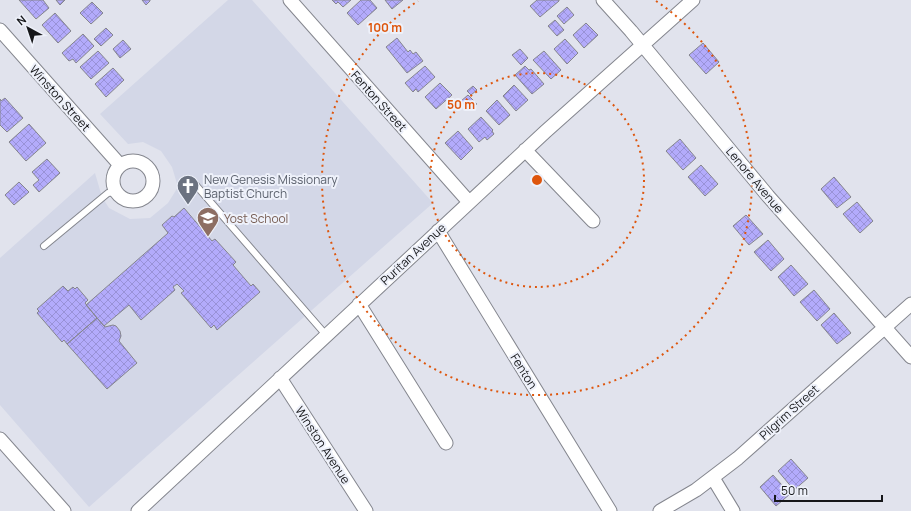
<svg xmlns="http://www.w3.org/2000/svg" width="911" height="511" font-family="Manrope,sans-serif">
	<defs>
		<pattern id="building-cross-hatch" width="8" height="8" patternUnits="userSpaceOnUse"><rect width="8" height="8" fill="#b3abfb"/><path d="M0 0l8 8M0 8l8-8" fill="none" stroke="#9992d7"/></pattern>
	</defs>
	<rect width="100%" height="100%" fill="#e1e3ed"/>
	<path fill="#d3d7e7" d="M228 0H252L433 203 89 507 0 405V258L95 173 102 197 109 208 130 219 150 218 168 203 178 187 172 167 161 151 143 142 128 144 100 114Z"/>
	<path fill="url(#building-cross-hatch)" stroke="#85858d" d="M19 0H43L49 8 36 19Z
		M56 0H65L60 5Z
		M142 0H150V1L146 5Z
		M332 0H351L343 7 338 2 336 4Z
		M361 0H370L377 8 358 25 347 13Z
		M385 0H403L392 9Z
		M537 0H559V1L540 17 530 6Z
		M92 2 103 13 91 24 80 13Z
		M567 7 574 15 564 24 557 16Z
		M55 13 71 31 58 43 42 25Z
		M555 20 564 30 557 36 548 26Z
		M586 23 598 35 584 48 573 35Z
		M106 28 113 35 101 46 94 39Z
		M83 34 94 46 76 63 73 59 69 61 62 53Z
		M397 38 408 52 410 50 413 54 416 52 423 61 407 73 386 47Z
		M565 39 578 53 567 64 554 49Z
		M123 40 131 49 120 58 113 49Z
		M703 43 719 62 706 74 689 55Z
		M520 49 528 58 521 65 512 55Z
		M98 51 109 63 91 79 80 67Z
		M544 51 561 70 551 79 533 60Z
		M425 66 435 77 418 92 416 89 413 92 405 83Z
		M525 66 529 70 531 69 544 84 532 94 515 75Z
		M113 68 124 80 106 97 95 84Z
		M440 83 452 95 436 109 425 97Z
		M514 85 528 100 516 111 503 96Z
		M473 86 477 90 471 95 467 91Z
		M468 95 477 104 470 111 461 101Z
		M5 98 23 118 7 132 0 125V99L1 101Z
		M497 100 510 115 499 125 486 111Z
		M481 117 493 130 492 131 494 134 487 140 485 137 479 142 468 129Z
		M29 124 46 143 26 161 9 142Z
		M458 131 473 148 461 160 445 143Z
		M680 139 696 158 683 170 666 151Z
		M47 159 60 173 39 192 33 185 39 180 32 172Z
		M701 165 718 184 705 196 688 177Z
		M834 177 851 197 837 208 821 189Z
		M19 182 29 192 14 205 5 195Z
		M857 202 873 221 860 233 843 214Z
		M184 208 212 241 215 239 236 262 233 265 251 286 253 284 260 292 217 330 214 325 211 328 181 293 184 291 177 284 173 287 175 290 141 320 129 305 104 326 86 305 168 233 162 225 172 216 174 217Z
		M746 215 763 234 749 245 733 226Z
		M768 240 784 259 771 271 754 252Z
		M791 265 808 284 794 296 778 277Z
		M63 286 68 291 73 287 75 289 77 287 88 300 85 303 97 318 67 344 64 340 62 342 37 313 39 311 37 309Z
		M814 290 830 309 817 321 800 302Z
		M834 313 851 333 837 344 821 325Z
		M97 318 105 327 113 325 116 326 120 331 121 336 119 341 137 363 107 389 67 344Z
		M791 459 808 478 794 490 778 471Z
		M773 475 790 494 776 506 760 487Z"/>
	<g fill="none" stroke-linecap="round" stroke-linejoin="round">
		<g stroke="#84868e" stroke-width="8">
			<path id="service" d="M194 183 326 335
				M44 246 108 193 116 192"/>
		</g>
		<g stroke="#84868e" stroke-width="15">
			<path id="minor" d="M290 0 469 202
				M603 0 631 31 768 196 911 357
				M0 30 120 165
				M525 150 593 221
				M113 181a20 20 0 1 1 40 0a20 20 0 1 1-40 0Z
				M438 231 610 511
				M359 304 446 443
				M280 378 366 511
				M0 439 64 511
				M713 478 733 511
				M138 511 545 132 693 0
				M660 511 696 490 738 458 911 304"/>
		</g>
		<use href="#service" stroke="#fff" stroke-width="6"/>
		<use href="#minor" stroke="#fff" stroke-width="13"/>
	</g>
	<g fill="none" stroke="#de560d" stroke-width="2" stroke-dasharray="2 4">
		<circle cx="537" cy="180" r="107"/>
		<path d="M656 1A215 215 0 1 1 418 1"/>
	</g>
	<defs>
		<g id="church-pin" transform="scale(1.15)"><path d="M0 17L-7.5 6A9.5 9.5 0 1 1 7.5 6Z" fill="#6b7280" stroke="#eef1fa"/><path d="M-1.2-6h2.4v3.5h3.3v2.4h-3.3V6h-2.4V-.1h-3.3v-2.4h3.3Z" fill="#fff"/></g>
		<g id="school-pin" transform="scale(1.15)"><path d="M0 17L-7.5 6A9.5 9.5 0 1 1 7.5 6Z" fill="#8d6e63" stroke="#eef1fa"/><path d="M0-5L7-2L0 1L-7-2ZM-4 1L0 2.5L4 1V4Q0 6-4 4Z" fill="#fff"/></g>
	</defs>
	<g fill-rule="evenodd">
		<use href="#church-pin" x="188" y="186"/>
		<use href="#school-pin" x="208" y="218"/>
	</g>
	<g text-anchor="middle" dominant-baseline="central" stroke-width="4" stroke-linejoin="round" paint-order="stroke">
		<g font-size="12" fill="#16171a" stroke="#eef1fa">
			<text transform="translate(60 98) rotate(48)">Winston Street</text>
			<text transform="translate(379 101) rotate(48)">Fenton Street</text>
			<text transform="translate(755 180) rotate(50)">Lenore Avenue</text>
			<text transform="translate(413 254) rotate(-43)">Puritan Avenue</text>
			<text transform="translate(524 371) rotate(58)">Fenton</text>
			<text transform="translate(789 412) rotate(-42)">Pilgrim Street</text>
			<text transform="translate(323 445) rotate(57)">Winston Avenue</text>
		</g>
		<g font-size="12" fill="#5b616d" stroke="#eef1fa" text-anchor="start">
			<text x="204" y="179">New Genesis Missionary<tspan x="204" dy="14">Baptist Church</tspan></text>
		</g>
		<g font-size="12" fill="#785e54" stroke="#eef1fa" text-anchor="start">
			<text x="224" y="218">Yost School</text>
		</g>
	</g>
	<circle cx="537" cy="180" r="6" fill="#de560d" stroke="#eef1fa" stroke-width="2"/>
	<g font-size="12" text-anchor="middle" font-weight="bold" fill="#de560d" stroke="#eef1fa" stroke-width="4" stroke-linejoin="round" paint-order="stroke">
		<text x="385" y="32">100 m</text>
		<text x="461" y="109">50 m</text>
	</g>
	<g transform="translate(28 28) rotate(320)" stroke="#eef1fa" stroke-width="3" paint-order="stroke">
	<path d="M0-3L7 15L0 10L-7 15Z" fill="#16171a"/>
	<text y="-6" font-size="11" font-weight="bold" text-anchor="middle" fill="#16171a">N</text>
	</g>
	<path d="M775 495v6h107v-6" fill="none" stroke="#16171a" stroke-width="2"/>
	<text x="781" y="495" font-size="12" fill="#16171a" stroke="#eef1fa" stroke-width="3" paint-order="stroke">50 m</text>
</svg>
